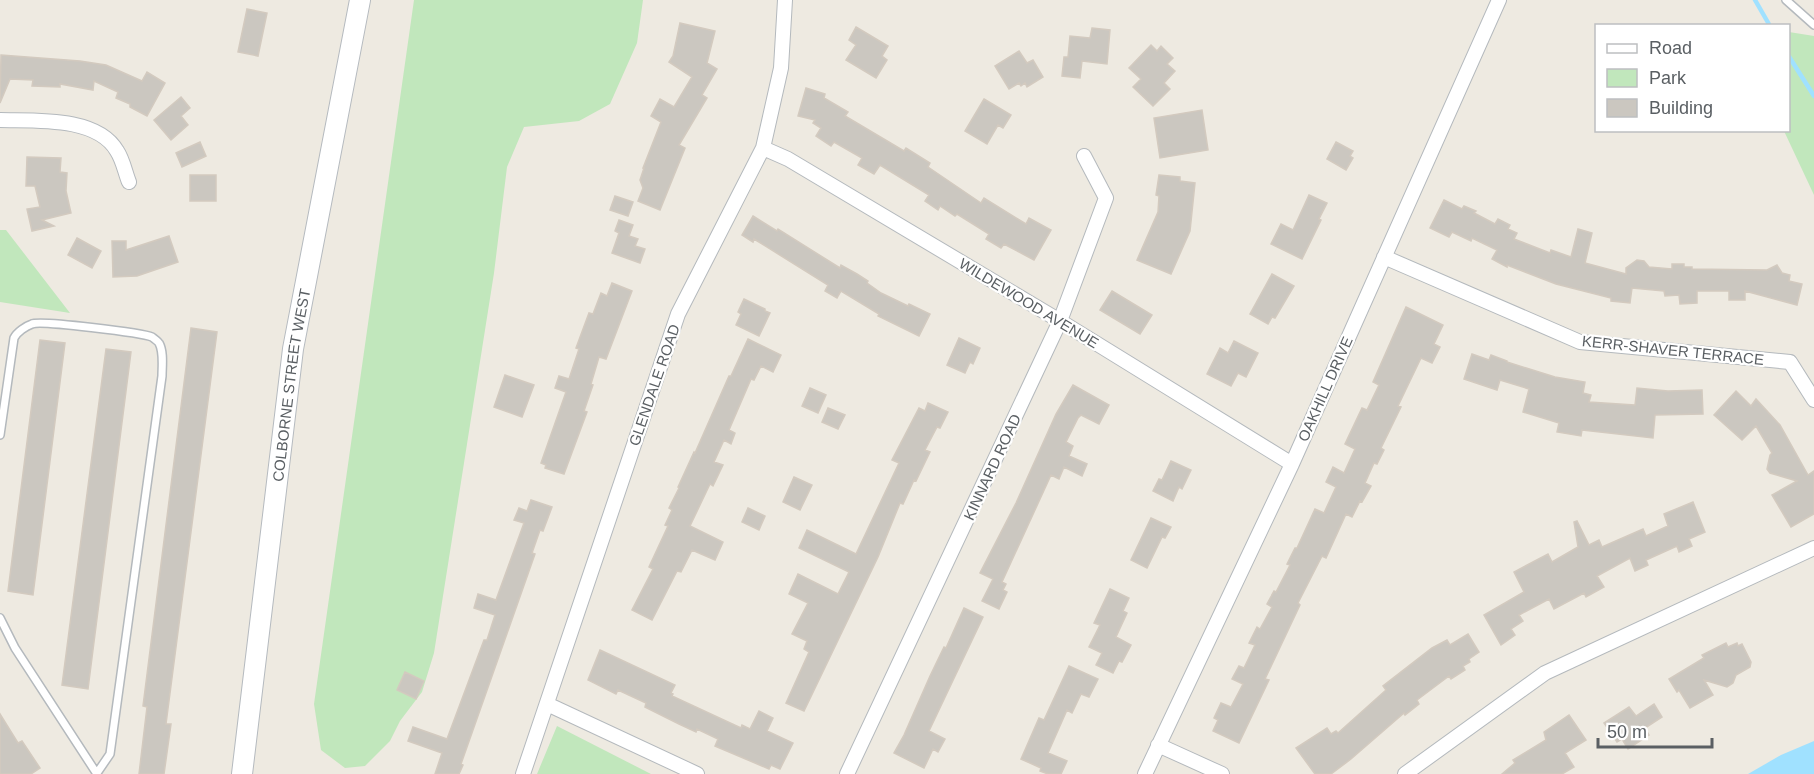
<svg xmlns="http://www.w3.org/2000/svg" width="1814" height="774" font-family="Helvetica,sans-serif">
	<rect width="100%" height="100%" fill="#eeeae1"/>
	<path fill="#c1e7bc" d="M414 0H643L637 43 610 104 579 121 524 127 507 167 494 273 434 653 422 692 400 721 390 741 365 766 345 768 321 750 314 704Z
		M1789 32 1814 36V195L1784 131 1788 130Z
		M0 230H6L70 313 0 302Z
		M557 726 651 774H537Z"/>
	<path fill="#a0e1ff" d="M1814 741V774H1748L1781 755Z"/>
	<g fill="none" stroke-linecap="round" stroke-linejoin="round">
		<path stroke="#a0e1ff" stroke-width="4.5" d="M1755 0 1770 26
			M1788 55 1814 96"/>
	</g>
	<path fill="#cbc7c0" stroke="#d3cabf" stroke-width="1.5" d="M247 9 267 13 258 56 238 52Z
		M680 23 715 31 707 63 717 69 702 95 707 98 679 145 685 148 660 210 638 201 643 188 640 180 644 168H643L661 122 651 116 660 99 674 107 692 77 669 62 673 56Z
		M856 27 888 46 882 56 887 60 876 78 846 60 856 45 849 40Z
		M1092 28 1110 30 1107 64 1082 61 1080 78 1062 76 1064 57H1068L1070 36 1090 38Z
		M1151 45 1157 51 1161 46 1173 58 1167 64 1175 71 1164 83 1170 89 1153 106 1133 87 1141 79 1129 68Z
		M1019 51 1027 63 1033 60 1043 77 1027 87 1025 83 1021 86 1019 83 1009 89 995 66Z
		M1 55 80 61 106 65 142 81 147 72 165 83 147 116 130 107V104L116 98 118 92 94 81 93 90 60 84V87L32 86 33 80 10 79 0 103Z
		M806 88 825 94 824 98 848 112 845 116 904 151 906 148 930 163 928 167 981 203 984 198 1026 224 1029 218 1051 230 1034 260 1004 244 1001 248 986 239 989 234 957 214 955 216 940 206 938 210 925 201 929 195 880 165 874 174 858 165 862 158 834 142 831 146 816 136 821 128 813 123 815 120 798 116Z
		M181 97 190 108 181 116 188 125 171 140 154 120Z
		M984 99 1011 115 1003 128 998 125 987 144 965 131Z
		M1202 110 1208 150 1160 158 1154 118Z
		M200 142 206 156 182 167 176 153Z
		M1336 142 1353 151 1350 156 1353 158 1346 170 1327 159Z
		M27 157 61 158 60 172 67 173 66 191 71 213 42 220 54 226 32 231 27 209 40 207 35 186H26Z
		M190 175H216V201H190Z
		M1159 175 1180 177V181L1195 183 1190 231 1171 274 1137 260 1158 212 1159 196 1156 195Z
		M1309 195 1327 203 1319 219 1321 220 1302 259 1271 244 1281 224 1293 230Z
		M615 196 633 202 628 216 610 210Z
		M1444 200 1462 209 1464 206 1476 211 1474 213 1495 224 1498 219 1510 225 1508 229 1517 233 1514 239 1550 253 1551 250 1571 257 1578 229 1592 233 1585 263 1626 274V268L1637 260 1644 261 1649 267 1672 269V264H1684V267H1692V269L1767 270 1777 265 1782 273 1790 275 1789 281 1802 284 1797 305 1745 291V300H1729V291H1697V303L1680 304 1679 295 1665 296 1664 291 1632 288 1630 303 1611 301V298L1556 284 1507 265V267L1492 259 1497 250 1472 238 1471 241 1452 232 1449 237 1430 228Z
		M753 216 777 231 778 229 840 268 841 265 857 274 868 281 867 283 881 293 908 306 909 304 930 314 919 336 878 316 879 314 841 291 837 298 825 291 828 285 754 239 753 242 742 235Z
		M619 220 633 225 629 236 638 239 635 246 645 249 640 263 612 253 619 233 615 231Z
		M169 236 178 262 137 276 113 277 112 241H126V250Z
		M77 238 101 251 92 268 68 255Z
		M1272 274 1294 286 1275 318 1272 317 1268 324 1250 314Z
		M612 283 632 291 606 359 599 357 591 384 593 385 584 411 587 412 564 474 545 468 546 465 541 463 566 392 555 388 559 376 569 379 579 349 576 348 589 313 593 314 601 293 607 296Z
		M1112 291 1152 315 1140 334 1100 310Z
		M744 299 765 309V311L770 313 759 336 736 325 741 314 738 312Z
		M1406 307 1443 325 1434 344 1440 347 1432 363 1421 358 1398 406 1401 407 1381 448 1384 450 1377 464 1374 463 1365 483 1371 486 1362 502 1360 501 1352 517 1346 514 1326 558 1322 556 1298 603 1300 605 1265 679 1269 680 1239 743 1213 731 1218 720 1214 718 1221 703 1231 707 1243 684 1232 679 1239 666 1244 668 1255 645 1249 643 1257 627 1260 629 1272 607 1267 604 1274 591 1276 592 1290 565 1287 564 1295 548H1297L1315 509 1324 513 1336 487 1326 482 1333 467 1344 473 1355 449 1345 444 1362 408 1367 410 1379 385 1373 382Z
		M191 328 217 332 166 724H171L164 774H139L147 707 143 706Z
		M959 338 980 348 973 364 970 362 965 373 947 365Z
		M748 339 781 355 773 372 761 366 754 380 751 379 729 430 735 433 731 444 724 440 714 462 723 465 713 486 710 484 690 526 723 542 715 560 692 550 681 572 677 571 652 620 632 610 653 569 649 567 668 526 665 525 672 510 669 508 679 488 678 487 694 452 695 453 729 376H731Z
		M40 340 65 343 33 595 8 591Z
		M1234 341 1258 353 1246 377 1238 373 1231 386 1207 374 1220 348 1228 353Z
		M106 349 131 352 88 689 62 685Z
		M1472 354 1489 360 1491 355 1507 361V362L1555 377 1585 382 1583 393 1591 395 1589 402 1635 405 1637 388 1668 391 1702 390 1703 414 1655 415 1653 438 1582 430 1581 436 1557 432 1559 423 1523 412 1529 389 1500 380 1497 390 1464 379Z
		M505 375 534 385 522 417 494 407Z
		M1073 385 1109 405 1099 424 1081 415 1078 418 1066 442 1073 446 1069 456 1087 464 1082 476 1064 467 1059 479 1051 475 1002 582 1006 584 1003 590 1007 592 999 609 982 601 993 579 980 573 1016 503 1056 414Z
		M810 388 826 395 818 413 802 406Z
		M1736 391 1751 406 1756 399 1780 425 1808 475 1814 471V514L1791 527 1772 495 1797 481 1770 473 1767 469 1770 455 1772 453 1756 426 1742 440 1714 415Z
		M928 403 948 412 940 428 937 427 925 450 930 452 916 481 914 480 903 504 900 503 878 557 804 711 786 703 809 652 804 649 807 641 792 634 808 603 789 594 798 574 838 594 849 572 799 548 807 530 856 554 899 463 892 460 919 408 925 411Z
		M828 408 845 415 838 429 822 422Z
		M1171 461 1191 470 1182 489 1179 487 1173 501 1153 491 1159 479 1162 480Z
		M794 477 812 485 800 510 783 502Z
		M531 500 552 507 543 531 540 530 532 553 535 554 461 764 463 765 459 774H435L442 753 408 741 413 727 447 739 484 640H487L495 615 474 608 478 594 496 600 524 523 514 520 519 508 527 511Z
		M1693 502 1705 532 1689 539 1692 546 1679 552 1677 546 1646 560 1648 565 1635 571 1630 558 1597 576 1604 587 1586 597 1584 593 1554 609 1549 599 1519 615 1523 621 1511 629 1515 635 1501 645 1484 615 1524 592 1514 572 1548 554 1552 562 1578 547 1574 522 1577 521 1589 545 1599 540 1602 547 1643 529 1646 536 1668 526 1664 514Z
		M748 508 765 516 759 530 742 522Z
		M1151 518 1171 527 1165 538 1162 537 1147 568 1131 560Z
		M1110 589 1129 598 1123 611 1127 613 1116 637 1131 645 1122 662 1119 661 1113 673 1096 665 1102 653 1089 647 1100 625 1094 623Z
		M964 608 983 617 929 731 945 739 938 752 933 749 924 768 894 753 904 735 930 676 944 647 946 648Z
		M1468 634 1479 652 1469 659 1470 662 1463 666 1465 670 1451 679 1449 676 1417 700 1419 704 1405 715 1404 713 1351 759 1331 774H1315L1296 748 1327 728 1331 734 1336 731 1338 733 1386 690 1383 686 1432 648 1447 640 1450 645Z
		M1726 643 1728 647 1737 643 1738 646 1742 644 1751 662 1750 667 1736 675 1733 683 1727 687 1704 680 1713 695 1690 708 1679 690 1677 692 1669 679 1704 658 1702 655Z
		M600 650 675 685 671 693 673 694 672 696 741 728 742 725 750 729 759 711 773 718 767 731 793 743 780 769 771 765 769 769 715 746 718 739 697 729 696 732 679 724 645 707 646 703 618 690 616 694 588 680Z
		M1069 666 1098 679 1089 697 1081 694 1072 713 1067 710 1048 753 1067 761 1061 774H1048L1040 771 1041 768 1021 759 1039 718 1044 720Z
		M405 672 424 681 416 699 397 690Z
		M1654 704 1662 717 1645 728 1649 735 1628 749 1622 739 1617 742 1604 723 1629 707 1636 716Z
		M0 714 18 743 22 741 40 768 31 774H0Z
		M1569 715 1586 740 1565 753 1574 767 1562 774H1502L1515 763 1513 760 1546 740 1544 732Z"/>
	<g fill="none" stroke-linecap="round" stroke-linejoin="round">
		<g stroke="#b4b9bd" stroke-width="10">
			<path id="service" d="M1786 0 1814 25
				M0 435 14 338C17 332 26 326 32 324 40 320 143 333 152 337 153 338 159 342 159 343 164 352 162 366 162 376L110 754 97 773
				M0 618 15 648 97 774"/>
		</g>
		<g stroke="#b4b9bd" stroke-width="16">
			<path id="minor" d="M0 120C34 121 97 116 117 151 123 160 125 172 129 182
				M763 148 788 159 1060 321 1292 464
				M1384 257 1580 342 1790 362 1814 400
				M547 704 697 774
				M1158 745 1222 774
				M523 774 678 314 763 148 781 68 785 0
				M847 774 1060 321 1106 198 1084 156
				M1145 774 1292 464 1499 0
				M1405 774 1545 673 1814 548"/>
		</g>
		<g stroke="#b5babf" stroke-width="22">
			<g id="secondary">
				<path id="s1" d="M242 774 293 349 360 0"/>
			</g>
		</g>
		<use href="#service" stroke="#fff" stroke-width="7"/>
		<use href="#minor" stroke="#fff" stroke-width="14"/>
		<use href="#secondary" stroke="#fff" stroke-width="20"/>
	</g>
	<g text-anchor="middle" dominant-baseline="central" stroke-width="4.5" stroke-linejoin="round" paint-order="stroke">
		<g font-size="15" fill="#5a5f63" stroke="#fff">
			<text transform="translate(1029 303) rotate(31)">WILDEWOOD AVENUE</text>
			<text transform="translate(1673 350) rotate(6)">KERR-SHAVER TERRACE</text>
			<text stroke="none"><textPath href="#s1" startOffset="392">COLBORNE STREET WEST</textPath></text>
			<text transform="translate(654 385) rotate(-71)">GLENDALE ROAD</text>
			<text transform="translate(1325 389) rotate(-66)">OAKHILL DRIVE</text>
			<text transform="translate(992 467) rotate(-65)">KINNARD ROAD</text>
		</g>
	</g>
	<rect x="1595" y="24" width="195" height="108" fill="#ffffff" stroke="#bdbfc1" stroke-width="1.5"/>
	<rect x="1607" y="44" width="30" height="9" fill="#ffffff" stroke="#bdbfc1" stroke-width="1.5"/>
	<text x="1649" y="54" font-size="18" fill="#5a5f63">Road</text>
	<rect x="1607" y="69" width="30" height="18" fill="#c1e7bc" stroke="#bdbfc1" stroke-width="1.5"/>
	<text x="1649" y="84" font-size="18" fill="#5a5f63">Park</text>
	<rect x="1607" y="99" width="30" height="18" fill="#cbc7c0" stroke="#bdbfc1" stroke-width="1.5"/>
	<text x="1649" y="114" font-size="18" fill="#5a5f63">Building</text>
	<path d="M1598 738v9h114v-9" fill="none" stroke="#5a5f63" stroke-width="3"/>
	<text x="1607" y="738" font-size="18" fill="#5a5f63" stroke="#ffffff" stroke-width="4.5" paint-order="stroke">50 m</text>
</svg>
